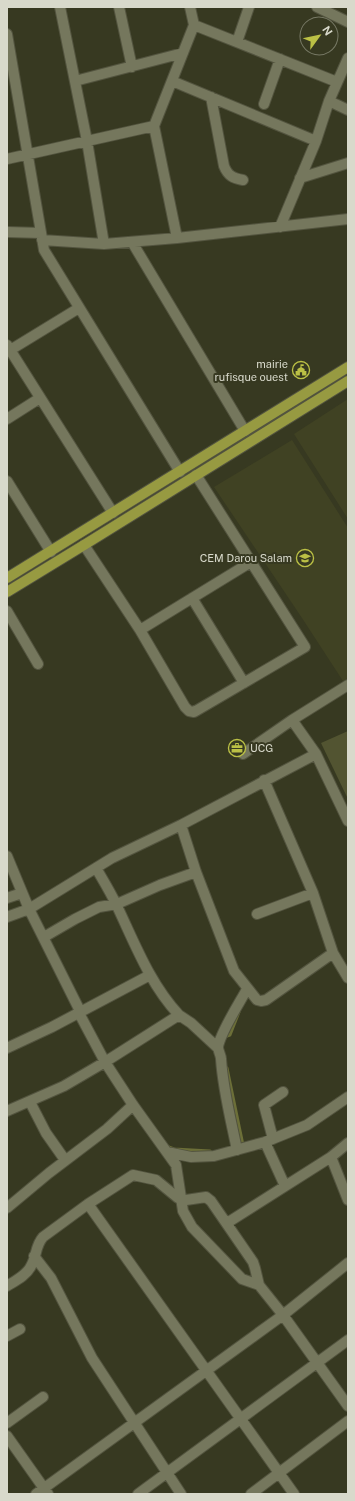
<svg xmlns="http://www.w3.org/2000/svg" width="355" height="1501" font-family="'Public Sans',sans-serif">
	<rect width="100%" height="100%" fill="#373921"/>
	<path fill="#404223" d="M348 399V519L294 434Z
		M292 440 348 528V678L343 681 302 618 214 487Z"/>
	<path fill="#525431" d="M348 731V799L321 743Z"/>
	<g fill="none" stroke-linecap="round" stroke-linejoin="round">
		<path stroke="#6c6f38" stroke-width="3" d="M224 1037 230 1035 239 1012
			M227 1068 243 1145 242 1146
			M166 1146 174 1149 210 1151 212 1155"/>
		<g stroke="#53543f" stroke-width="12">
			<path id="minor" d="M60 7 87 141 104 244
				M119 7 132 67
				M317 7 348 22
				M194 25 337 82
				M7 34 44 250 180 472
				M237 42 249 7
				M75 81 183 53
				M172 81 316 141
				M211 97 224 166C228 176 233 178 243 180
				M329 101 348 110
				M264 104 280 59
				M7 159 154 126
				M300 178 348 163
				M280 227 316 141 329 101 348 58
				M7 232 41 233
				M177 238 154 126 194 25 190 7
				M42 240 104 244 177 238 348 219
				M132 242 245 431
				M7 345 113 513
				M7 352 79 308
				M7 419 40 398
				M7 481 51 552
				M84 545 140 630 185 707 189 711 194 712 305 647 196 475
				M192 598 244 683
				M7 611 38 664
				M140 630 251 562
				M292 720 316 754 348 821
				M243 754 292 720 348 685
				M264 780 313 893 333 953 348 978
				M181 825 196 872 234 971 257 1000 261 1001 266 1000 333 953
				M7 856 29 909 80 1011V1015L105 1062 133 1105 176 1165 183 1211 192 1227 242 1279 259 1285
				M96 868C103 880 111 893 117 906 135 944 150 984 179 1015
				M7 898 22 893
				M257 914 313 893
				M7 917 29 909 112 858 181 825 316 754
				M44 937 75 919 99 907 117 904 160 885 196 872
				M7 1048 52 1027 150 975
				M30 1102 46 1133 65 1160
				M7 1111 64 1086 105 1062 179 1015 191 1023 218 1048
				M273 1139 264 1105 283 1092
				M265 1142 285 1186
				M237 1150C231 1120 223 1090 221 1059 221 1055 218 1051 218 1047 220 1033 240 1002 247 989
				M167 1152 191 1157 214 1156 265 1142 307 1125 348 1097
				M331 1157 348 1200
				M88 1204 294 1494
				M7 1208 49 1173 107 1129 133 1105
				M227 1223 331 1157 348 1143
				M34 1256 51 1278 92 1358 181 1494
				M7 1286C15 1281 27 1275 31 1266 37 1256 35 1246 43 1237L88 1204 133 1175 156 1180 178 1198 181 1199 186 1200 206 1197 211 1201 253 1262 255 1268 259 1285 283 1315 348 1406
				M7 1336 20 1329
				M7 1423 43 1397
				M7 1436 48 1494
				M36 1494 283 1315 348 1263
				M138 1494 348 1340
				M251 1494 348 1421"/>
		</g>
		<g stroke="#53543f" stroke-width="12">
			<path id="primary" d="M7 578 348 367
				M7 592 84 545 348 381"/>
		</g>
		<use href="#minor" stroke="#75775d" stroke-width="10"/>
		<use href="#primary" stroke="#979a41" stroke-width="10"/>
	</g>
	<defs>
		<g id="civic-ring" transform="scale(0.9)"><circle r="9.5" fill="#373921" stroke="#bbc045" stroke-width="1.5"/><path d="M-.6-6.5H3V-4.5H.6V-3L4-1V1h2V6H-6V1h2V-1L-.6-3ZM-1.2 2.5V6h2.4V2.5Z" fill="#bbc045"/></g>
		<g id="school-ring" transform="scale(0.9)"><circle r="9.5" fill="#373921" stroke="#bbc045" stroke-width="1.5"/><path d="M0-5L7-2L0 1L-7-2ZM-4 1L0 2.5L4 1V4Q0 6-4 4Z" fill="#bbc045"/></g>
		<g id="office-ring" transform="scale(0.9)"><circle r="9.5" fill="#373921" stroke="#bbc045" stroke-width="1.5"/><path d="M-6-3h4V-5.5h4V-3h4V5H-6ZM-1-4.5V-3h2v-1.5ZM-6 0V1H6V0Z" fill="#bbc045"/></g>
	</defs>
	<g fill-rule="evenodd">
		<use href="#civic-ring" x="301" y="370"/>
		<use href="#school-ring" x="305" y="558"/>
		<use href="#office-ring" x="237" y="748"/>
	</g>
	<g text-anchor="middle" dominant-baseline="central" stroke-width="4" stroke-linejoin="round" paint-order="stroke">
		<g font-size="11" fill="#d8d9cb" stroke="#373921" text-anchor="end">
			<text x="288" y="364">mairie<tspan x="288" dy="13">rufisque ouest</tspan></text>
			<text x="292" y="558">CEM Darou Salam</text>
			<text x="250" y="748" text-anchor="start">UCG</text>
		</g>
	</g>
	<rect width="355" height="1501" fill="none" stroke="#d8d9cb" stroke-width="16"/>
	<g transform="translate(319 36) rotate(57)"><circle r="19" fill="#373921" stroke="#777965"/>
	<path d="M0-3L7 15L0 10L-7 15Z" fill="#bbc045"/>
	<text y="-6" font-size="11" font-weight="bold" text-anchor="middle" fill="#d8d9cb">N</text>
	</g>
</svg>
